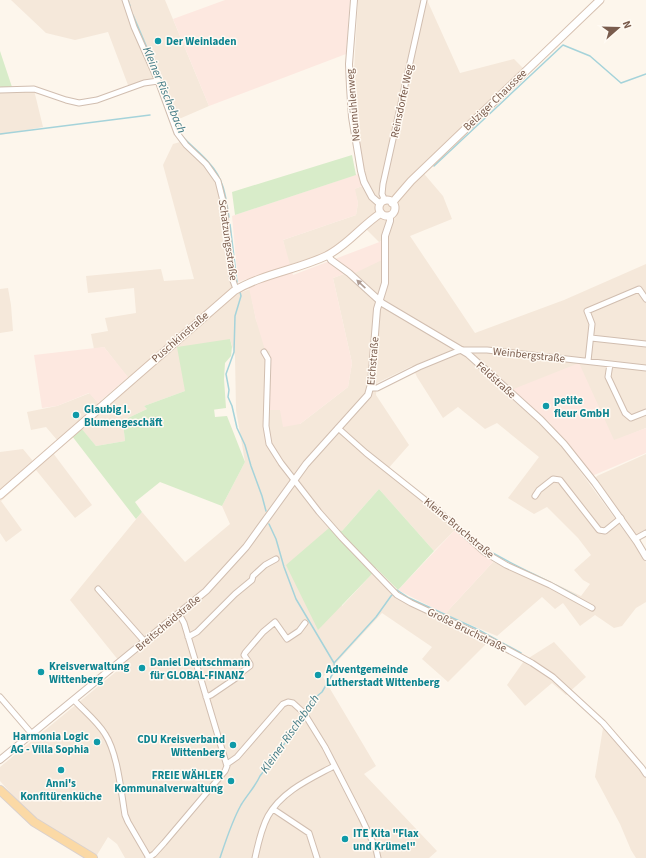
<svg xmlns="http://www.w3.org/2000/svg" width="646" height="858" font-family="'Source Sans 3',sans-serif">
	<rect width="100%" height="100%" fill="#fdf6ec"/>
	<path fill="#f5e8da" d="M11 0H165L209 106 179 119 164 84 128 85 108 32 75 40 46 33Z
		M358 0H427L460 73 514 59 524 69 420 169 443 196 452 219 410 236 475 333 564 300 646 264V428L614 441 511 390 507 395 541 424 557 440 639 551 646 563V602L636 608 622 626 614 628 595 615 580 626 563 603 555 609 542 597 497 636 445 614 493 562 536 580 551 588 556 584 581 596 590 584 583 580 574 570 591 555 578 538 547 507 534 514 508 498 539 457 497 423 485 429 458 407 443 418 417 377 412 366 377 383 376 395 409 445 386 471 419 496 455 530 434 551 379 489 342 531V606L372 574 395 596 488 642 448 682 422 659 432 647 382 613 323 677 376 766 364 774 437 851 429 858H125L117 844 108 837 97 855 36 819 21 805 0 781V767L123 666 70 600 142 512 185 562 230 524 222 506 245 462 236 410 235 356 230 339 185 391 144 406 147 409 128 418 130 422 123 423 125 441 96 446 76 423 57 440 46 427 31 430 27 412 57 406 90 393 103 409 132 383 104 347 94 349 91 334 108 331 105 318 136 313 134 288 88 293 86 276 161 269 164 281 194 279 163 165 173 144 180 142 195 155 215 180 218 188 230 279 234 295 250 289 256 320 270 351V410H280L300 424 348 387 352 363 333 278 352 271 382 241 379 242 361 224 338 245 326 253 289 265 283 240 356 215 358 203 354 189 368 184 363 169 353 87Z
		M34 90 43 127 0 135V92Z
		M8 288 11 305 13 331 0 333V289Z
		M23 449 37 466 53 453 92 505 75 518 36 470 1 501 22 530 6 542 0 533V452Z
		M646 454V531L636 536 595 479 597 476Z
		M554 642 586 677 566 695 552 683 525 706 507 685 524 661Z
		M603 728 642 769 646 767V858H636L631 850 620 824 595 777Z"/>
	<path fill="#fde8e0" d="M225 0H350L346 54 209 106 173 19Z
		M358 174 362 186 355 189 358 203 356 215 283 240 293 275 382 241V260L355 273 352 271 333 278 352 363 348 387 300 424 283 427 280 410H270V351L265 350 256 320 247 279 238 282 232 216Z
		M104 347 128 377 98 403 89 393 57 406 42 408 34 355Z
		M579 363 614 440 646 428V453L592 476 550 423 511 390Z
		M455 530 493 562 445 614 398 590Z"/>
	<path fill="#d8ecc9" d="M0 51 12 87 0 88Z
		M352 155 356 175 235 215 232 192Z
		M230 339 232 347 231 356 225 363 224 379 226 408 204 411 214 409 215 417 227 416 245 462 222 506 160 482 135 502 142 512 136 519 72 436 81 428 96 446 125 441 123 423 130 422 128 418 147 409 144 406 185 391 177 347Z
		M379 489 434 551 398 590 376 568 372 574 318 630 286 565 329 528 342 531Z"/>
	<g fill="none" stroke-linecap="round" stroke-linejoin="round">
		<path stroke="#a5d3da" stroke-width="1.5" d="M128 0 130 6
			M133 15 162 83 181 134
			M0 134 150 115
			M183 137C191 146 202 154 210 164 224 179 226 198 229 217
			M434 166 563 45 590 56 621 83 646 74
			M230 224 237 282
			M240 292 241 296 235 316 234 352 226 374 229 390 228 397 232 406 237 428 245 445 251 466 262 496 266 511
			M484 548C514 566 546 579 576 596
			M334 663 376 617 391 596 397 590 409 598 477 629 521 653
			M220 858C226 840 232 821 241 805 247 795 255 787 260 776L294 731 316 697 322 692 335 670 334 663 296 599 284 567 276 539 269 524"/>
		<g stroke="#d1beb0" stroke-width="7">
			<path id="minor" d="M125 0 134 27 158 81 177 133 186 145 206 164 218 181 224 205 232 278 236 289
				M0 90 34 89 66 100 79 103 97 100 144 83 158 81
				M385 201 382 194 383 184 424 0
				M591 338 646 344
				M264 352 268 359 266 426 269 444 281 463 319 512 342 538 397 595 411 603 490 640 532 663 553 677 603 723 642 768 646 774
				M588 361 592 324 587 311 639 289 646 299
				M610 364 608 377 625 413 631 418 646 412
				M371 388H377L419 367 458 351 462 350H487L646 368
				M338 428 366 453 434 507 484 552 506 565 550 585 592 608
				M535 496 539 490 553 479 560 480 599 530 605 531 621 518
				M635 539 646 533
				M98 589 145 642
				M188 637 197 632 235 594 252 580 253 576 265 565 276 559
				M0 697 32 734
				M206 697 211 695 236 678 238 675 250 666V664L244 655 245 653 263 632 275 622 287 639 299 631 305 623
				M74 700C84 711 97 721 105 734 118 754 121 792 125 815L128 822 149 858
				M227 764 237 757 283 704 288 702 293 703 304 713 325 747 361 817 376 849 378 858
				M273 809 309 833 317 858
				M148 858 154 854 164 843 225 771 227 766 184 623 179 614
				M255 858C258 844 261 829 268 816 282 791 310 779 334 766"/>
		</g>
		<g stroke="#d1beb0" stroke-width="8">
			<path id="tertiary" d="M354 0 349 64 350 87 352 117 361 171 364 182 372 197 380 204
				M328 255 331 260 349 273 382 303 468 354 541 420 564 444 595 483 637 542 646 557
				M0 760 206 591 246 547 306 464 368 395 371 384 377 309 385 283V236L390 221V216"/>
		</g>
		<g stroke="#d6c0b0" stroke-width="9">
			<path id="secondary" d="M379 208a8 8 0 1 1 16 0a8 8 0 1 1-16 0Z
				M392 203 411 181 600 0
				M0 495 234 291C262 274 296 270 326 256 347 246 361 226 381 213"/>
		</g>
		<g stroke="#dad1cd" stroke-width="10">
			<path id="primary" d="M0 790 34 822 93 858"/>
		</g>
		<use href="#minor" stroke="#fff" stroke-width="5"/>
		<use href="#tertiary" stroke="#fff" stroke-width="6"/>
		<use href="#secondary" stroke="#fff" stroke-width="7"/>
		<use href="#primary" stroke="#fbd9a5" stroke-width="8"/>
	</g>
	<defs><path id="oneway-solid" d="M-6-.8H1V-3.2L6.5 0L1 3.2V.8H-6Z"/></defs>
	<use fill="#af9d94" href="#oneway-solid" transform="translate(361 284) rotate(-137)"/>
	<g fill="#0f9aa8" stroke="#fffaf3" stroke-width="1.5">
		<circle cx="158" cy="41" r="4"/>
		<circle cx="546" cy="406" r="4"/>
		<circle cx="76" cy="415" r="4"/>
		<circle cx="142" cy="668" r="4"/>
		<circle cx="41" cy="672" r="4"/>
		<circle cx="318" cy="675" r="4"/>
		<circle cx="97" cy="742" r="4"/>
		<circle cx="233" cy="745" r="4"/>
		<circle cx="61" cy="770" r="4"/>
		<circle cx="231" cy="781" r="4"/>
		<circle cx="345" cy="839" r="4"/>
	</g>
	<g text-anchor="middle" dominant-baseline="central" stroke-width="3" stroke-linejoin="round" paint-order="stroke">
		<g font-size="11" font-weight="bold" fill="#0d838f" stroke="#fffaf3" text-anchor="start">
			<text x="166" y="41">Der Weinladen</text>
			<text x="554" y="400">petite<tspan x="554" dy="13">fleur GmbH</tspan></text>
			<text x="84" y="409">Glaubig I.<tspan x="84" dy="13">Blumengeschäft</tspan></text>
			<text x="150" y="662">Daniel Deutschmann<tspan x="150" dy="13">für GLOBAL-FINANZ</tspan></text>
			<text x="49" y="666">Kreisverwaltung<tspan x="49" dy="13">Wittenberg</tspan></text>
			<text x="326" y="669">Adventgemeinde<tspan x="326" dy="13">Lutherstadt Wittenberg</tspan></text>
			<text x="89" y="736" text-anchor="end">Harmonia Logic<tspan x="89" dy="13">AG - Villa Sophia</tspan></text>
			<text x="225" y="739" text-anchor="end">CDU Kreisverband<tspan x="225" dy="13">Wittenberg</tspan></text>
			<text x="223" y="775" text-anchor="end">FREIE WÄHLER<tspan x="223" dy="13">Kommunalverwaltung</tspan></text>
			<text x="61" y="783" text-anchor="middle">Anni's<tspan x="61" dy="13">Konfitürenküche</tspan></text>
			<text x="353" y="833">ITE Kita "Flax<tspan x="353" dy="13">und Krümel"</tspan></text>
		</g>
		<g font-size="11" fill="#7a5c4d" stroke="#fffaf3">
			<text transform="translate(495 100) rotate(-44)">Belziger Chaussee</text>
			<text transform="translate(402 101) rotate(-78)">Reinsdorfer Weg</text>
			<text transform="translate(353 105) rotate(-95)">Neumühlenweg</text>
			<text transform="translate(228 240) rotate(82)">Schatzungsstraße</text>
			<text transform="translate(180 337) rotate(-41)">Puschkinstraße</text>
			<text transform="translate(529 355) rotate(6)">Weinbergstraße</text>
			<text transform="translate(373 361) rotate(-85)">Eichstraße</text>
			<text transform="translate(496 380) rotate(42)">Feldstraße</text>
			<text transform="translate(459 528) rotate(40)">Kleine Bruchstraße</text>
			<text transform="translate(168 623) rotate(-40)">Breitscheidstraße</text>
			<text transform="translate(467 630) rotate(26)">Große Bruchstraße</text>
		</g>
		<g font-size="12" font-style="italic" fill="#437c86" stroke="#fffaf3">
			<text transform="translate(164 90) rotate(67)">Kleiner Rischebach</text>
			<text transform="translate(290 734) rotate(-55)">Kleiner Rischebach</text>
		</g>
	</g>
	<g transform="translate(618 28) rotate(70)" stroke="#fffaf3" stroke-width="3" paint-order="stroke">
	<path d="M0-3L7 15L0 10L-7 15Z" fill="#7a5c4d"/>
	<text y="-6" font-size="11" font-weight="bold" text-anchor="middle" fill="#7a5c4d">N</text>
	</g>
</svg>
